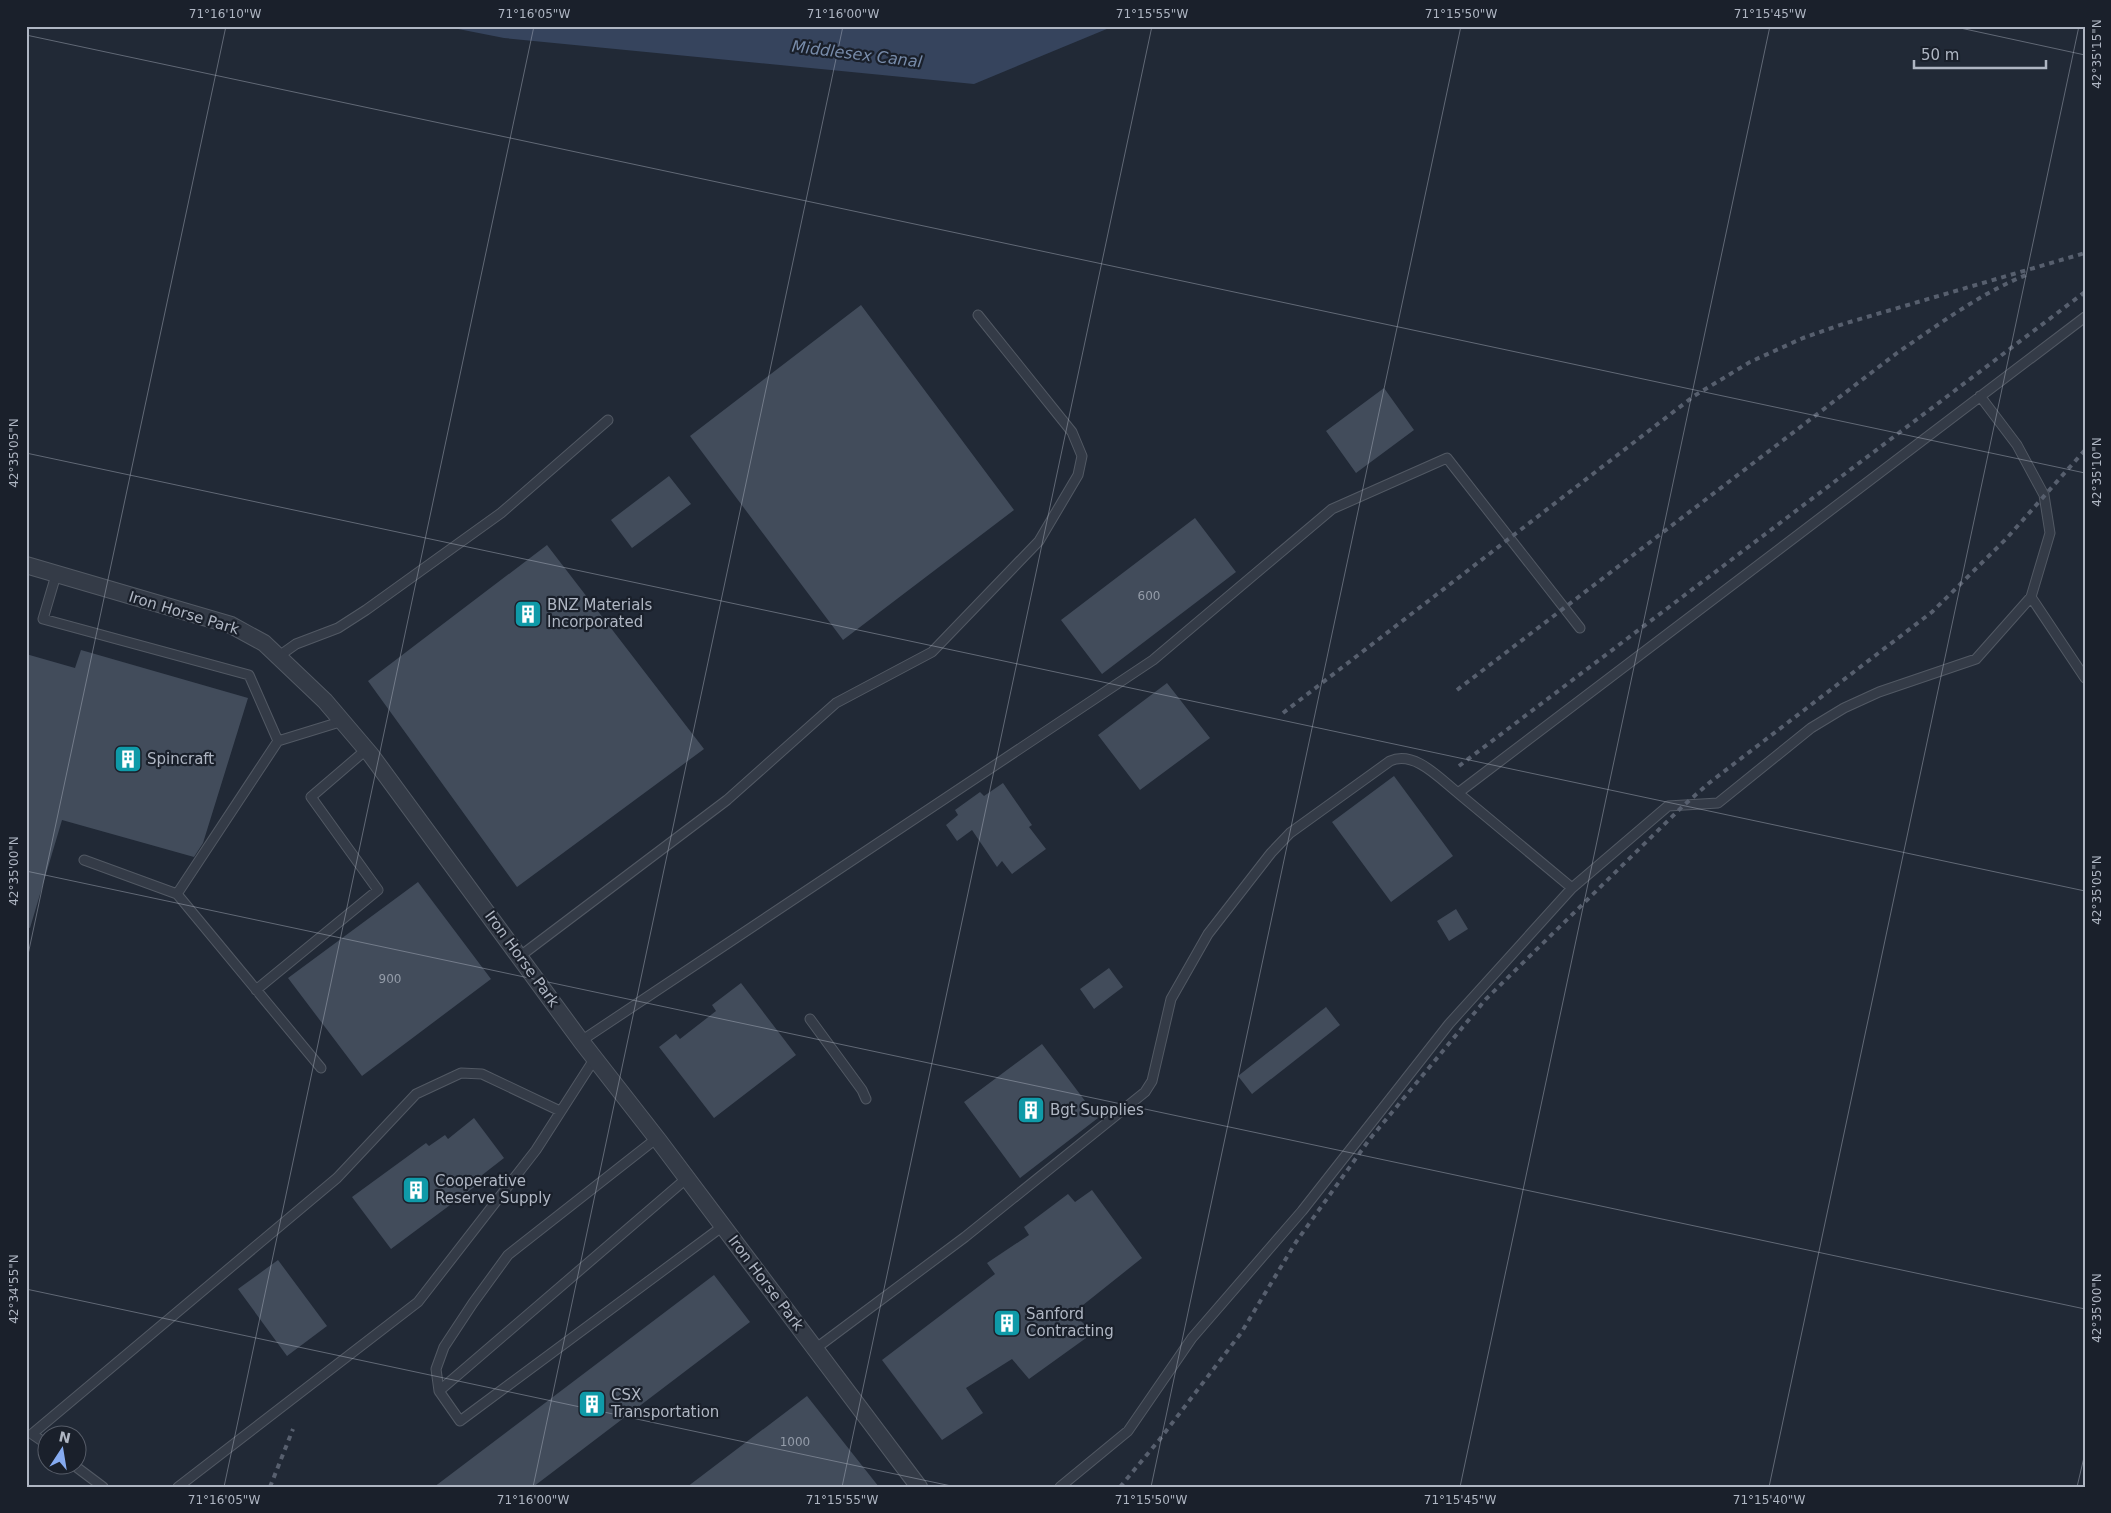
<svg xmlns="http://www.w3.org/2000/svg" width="2111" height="1513" font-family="'DejaVu Sans',sans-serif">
	<rect width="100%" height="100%" fill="#212936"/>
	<path fill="#36445d" d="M443 26H1114L974 84 504 38Z"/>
	<path fill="#424c5b" d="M861 305 1014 510 843 640 690 436Z
		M1384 388 1414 430 1356 473 1326 431Z
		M669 476 691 504 632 548 611 520Z
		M1195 518 1236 572 1102 674 1061 620Z
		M547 545 704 749 517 887 368 681Z
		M81 650 248 698 203 843 194 857 62 820 30 928 26 927V654L75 668Z
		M1167 683 1210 738 1140 790 1098 735Z
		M1394 776 1453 856 1391 902 1332 822Z
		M1003 783 1032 825 1029 827 1046 849 1012 874 1002 861 997 867 972 830 957 841 946 825 958 815 955 810 980 792 984 796Z
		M418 882 491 979 362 1076 288 978Z
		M1456 909 1468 929 1449 941 1437 921Z
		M1109 968 1123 987 1094 1009 1080 989Z
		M741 983 796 1055 714 1118 659 1047 676 1034 680 1039 716 1011 712 1005Z
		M1326 1007 1340 1025 1252 1094 1238 1076Z
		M1042 1044 1098 1118 1020 1178 964 1102Z
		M474 1118 504 1158 477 1179 481 1182 391 1249 352 1197 426 1143 429 1146 445 1135 448 1139Z
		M1092 1190 1142 1258 1073 1313 1093 1333 1029 1379 1012 1359 966 1388 983 1413 942 1440 882 1360 995 1274 987 1263 1029 1235 1024 1227 1068 1194 1075 1202Z
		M278 1260 327 1326 287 1356 238 1289Z
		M714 1275 750 1322 533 1487H434Z
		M807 1396 879 1487H687Z"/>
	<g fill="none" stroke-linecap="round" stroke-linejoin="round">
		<g stroke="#525964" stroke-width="11">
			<path id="service" d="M1980 396 2017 445 2044 495 2050 533 2031 597 2085 678
				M56 575 43 619 249 675 278 741 177 894 84 860
				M279 656 296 644 338 628 366 610 501 513 608 420
				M278 741 343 721
				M1458 793 1572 888
				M177 894 321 1068
				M519 957 727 800 836 703 932 652 1039 541 1078 475 1082 456 1072 432 978 315
				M256 990 378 890 311 797 367 749
				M810 1019 862 1090 866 1099
				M581 1041 1153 660 1332 509 1447 458 1580 628
				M657 1138 508 1255 473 1303 444 1347 436 1369 439 1391 460 1421 723 1226
				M815 1349 965 1237 1145 1092 1152 1081 1171 999 1208 934 1271 853 1290 833 1390 761C1415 750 1440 779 1458 793L2085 317
				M439 1391 687 1178
				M48 1445 32 1434 337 1178 416 1094 461 1073 482 1074 560 1111
				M75 1466 103 1487
				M178 1487 418 1302 536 1150 595 1058
				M1060 1487 1128 1431 1192 1338 1302 1211 1449 1024 1572 888 1668 806 1718 803 1811 728 1844 708 1879 692 1976 659 2031 597"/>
		</g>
		<g stroke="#525964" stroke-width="18">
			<path id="minor" d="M26 565 231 625 264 643 325 701 371 755 581 1041 659 1141 919 1487"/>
		</g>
		<use href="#service" stroke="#343b47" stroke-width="9"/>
		<use href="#minor" stroke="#343b47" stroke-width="16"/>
		<path stroke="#575f6e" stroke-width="4" stroke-dasharray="5 5" stroke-linecap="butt" d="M1457 690 1897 353C1938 325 1979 294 2026 275
			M1283 713 1694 396 1750 362 1803 338 1843 324 2085 253
			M1459 766 2085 292
			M270 1487 293 1429
			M1120 1487 1160 1439 1241 1333 1296 1242 1369 1140 1486 999 1683 806 1709 783 1932 612 2006 539 2085 450"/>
	</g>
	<path fill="none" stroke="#afb6c3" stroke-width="1" stroke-opacity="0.45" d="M1951 26 2085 55M26 35 2085 473M26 453 2085 891M26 871 2085 1309M26 964 226 26M26 1289 956 1487M224 1487 534 26M533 1487 843 26M842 1487 1152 26M1151 1487 1461 26M1460 1487 1770 26M1769 1487 2079 26M2077 1487 2085 1453"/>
	<defs>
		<g id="building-square" transform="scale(1.4375)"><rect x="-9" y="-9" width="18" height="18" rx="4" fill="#0f9aa8" stroke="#1a202b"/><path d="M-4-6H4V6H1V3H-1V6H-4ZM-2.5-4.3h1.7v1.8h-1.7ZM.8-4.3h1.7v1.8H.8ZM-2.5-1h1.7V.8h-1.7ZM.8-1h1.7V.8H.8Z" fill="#fff"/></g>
	</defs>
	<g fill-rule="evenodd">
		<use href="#building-square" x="528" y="614"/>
		<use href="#building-square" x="128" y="759"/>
		<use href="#building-square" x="1031" y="1110"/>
		<use href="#building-square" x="416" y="1190"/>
		<use href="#building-square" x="1007" y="1323"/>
		<use href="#building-square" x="592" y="1404"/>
	</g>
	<g text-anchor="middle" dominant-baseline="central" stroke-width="4.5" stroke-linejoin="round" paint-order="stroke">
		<g font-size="12" fill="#949ca9">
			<text x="1149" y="596">600</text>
			<text x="390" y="979">900</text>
			<text x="795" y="1442">1000</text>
		</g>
		<g font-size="15" fill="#afb6c3" stroke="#1a202b" text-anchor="start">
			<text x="547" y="605">BNZ Materials<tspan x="547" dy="17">Incorporated</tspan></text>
			<text x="147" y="759">Spincraft</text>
			<text x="1050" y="1110">Bgt Supplies</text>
			<text x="435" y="1181">Cooperative<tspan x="435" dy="17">Reserve Supply</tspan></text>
			<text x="1026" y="1314">Sanford<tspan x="1026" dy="17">Contracting</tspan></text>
			<text x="611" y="1395">CSX<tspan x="611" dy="17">Transportation</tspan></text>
		</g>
		<g font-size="15" fill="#afb6c3" stroke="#1a202b">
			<text transform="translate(184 613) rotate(17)">Iron Horse Park</text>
			<text transform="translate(522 959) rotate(54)">Iron Horse Park</text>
			<text transform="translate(766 1283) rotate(53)">Iron Horse Park</text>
		</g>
		<g font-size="16" font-style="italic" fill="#788caa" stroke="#1a202b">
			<text transform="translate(857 54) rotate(7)">Middlesex Canal</text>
		</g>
	</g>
	<rect width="2111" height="1513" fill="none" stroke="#1a202b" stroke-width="55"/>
	<g transform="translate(62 1450) rotate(12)"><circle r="24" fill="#1a202b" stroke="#565c68"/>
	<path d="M0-4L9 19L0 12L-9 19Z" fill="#86abf1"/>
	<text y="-8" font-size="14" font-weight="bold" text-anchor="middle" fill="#afb6c3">N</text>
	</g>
	<path d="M1914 60v8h132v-8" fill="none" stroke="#afb6c3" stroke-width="2.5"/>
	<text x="1921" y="60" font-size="15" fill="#afb6c3" stroke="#1a202b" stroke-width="4" paint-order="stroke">50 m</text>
	<rect x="28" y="28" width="2056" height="1458" fill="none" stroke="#afb6c3" stroke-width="2"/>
	<g font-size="12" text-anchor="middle" fill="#afb6c3">
		<text x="225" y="18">71°16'10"W</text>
		<text x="534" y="18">71°16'05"W</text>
		<text x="843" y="18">71°16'00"W</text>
		<text x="1152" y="18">71°15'55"W</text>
		<text x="1461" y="18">71°15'50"W</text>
		<text x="1770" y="18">71°15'45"W</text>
		<text transform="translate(2097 54) rotate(-90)" y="4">42°35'15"N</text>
		<text transform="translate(14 453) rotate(-90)" y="4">42°35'05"N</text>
		<text transform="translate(2097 472) rotate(-90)" y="4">42°35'10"N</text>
		<text transform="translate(14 871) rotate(-90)" y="4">42°35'00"N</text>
		<text transform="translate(2097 890) rotate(-90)" y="4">42°35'05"N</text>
		<text transform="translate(14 1289) rotate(-90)" y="4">42°34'55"N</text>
		<text transform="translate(2097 1308) rotate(-90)" y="4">42°35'00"N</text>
		<text x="224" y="1504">71°16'05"W</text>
		<text x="533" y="1504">71°16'00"W</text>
		<text x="842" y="1504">71°15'55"W</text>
		<text x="1151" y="1504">71°15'50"W</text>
		<text x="1460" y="1504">71°15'45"W</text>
		<text x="1769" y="1504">71°15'40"W</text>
	</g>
</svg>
